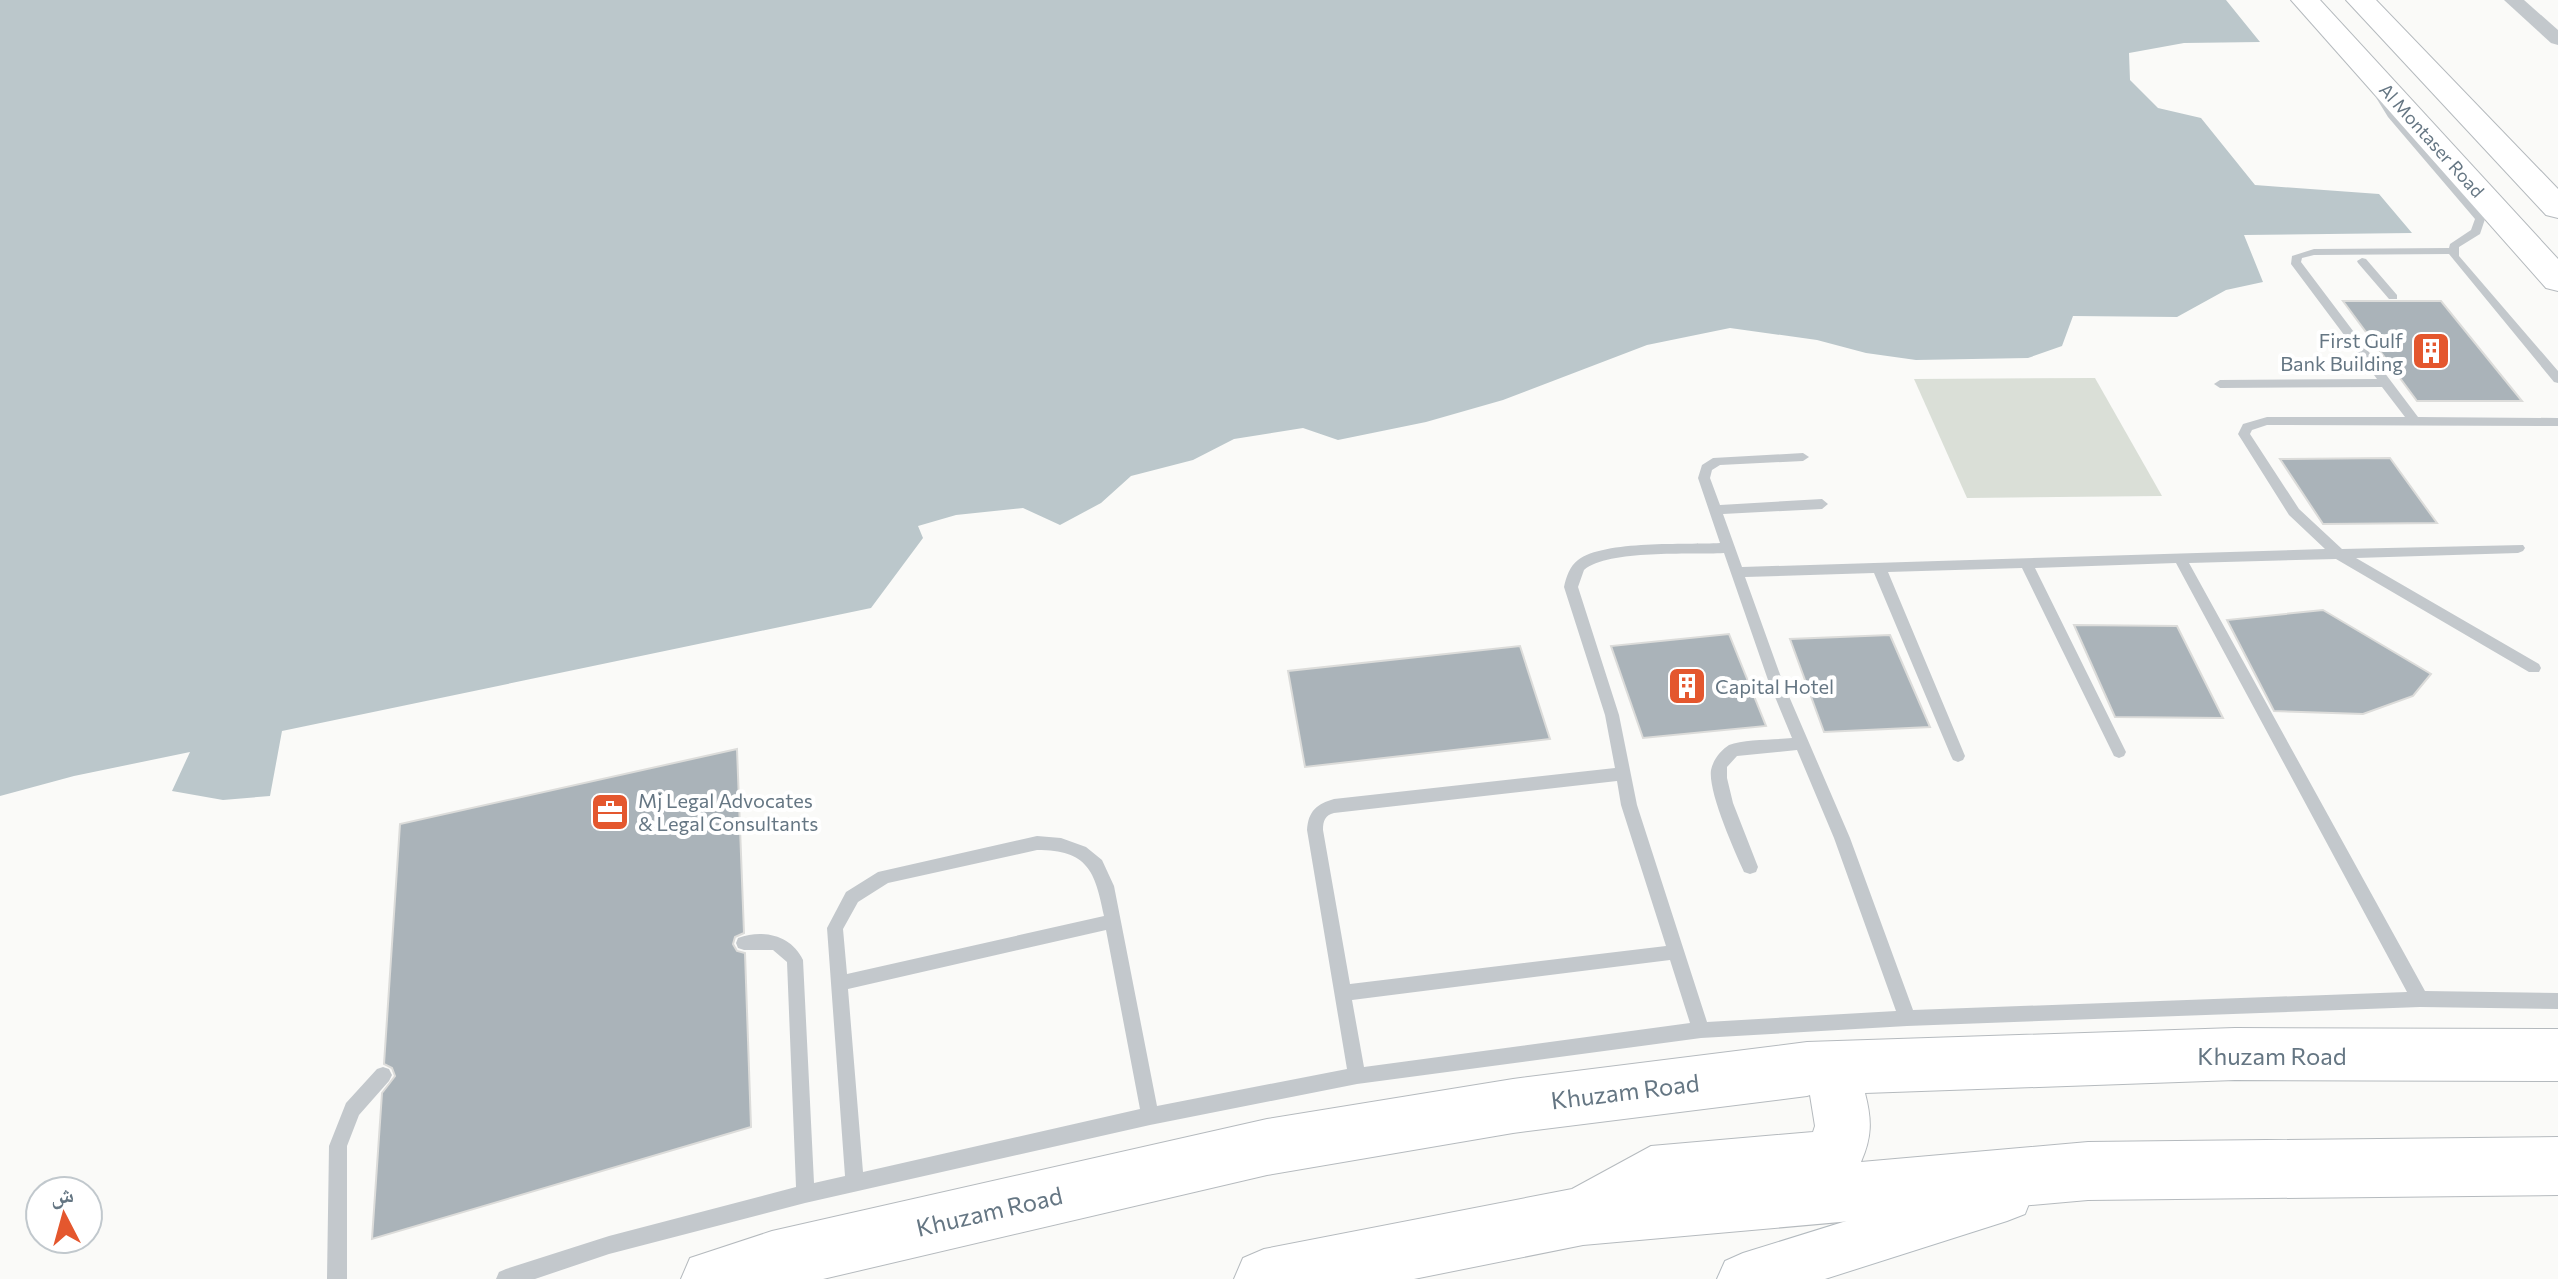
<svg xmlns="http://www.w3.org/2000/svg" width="2558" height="1279" font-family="Commissioner,'Noto Naskh Arabic',sans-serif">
	<rect width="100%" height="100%" fill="#fafaf8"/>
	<path fill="#dadfd7" d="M2095 378 2162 496 1967 498 1914 379Z"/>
	<path fill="#bbc7cb" d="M0 0H2226L2260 42 2184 43 2129 53 2130 80 2158 108 2201 118 2255 185 2379 194 2412 233 2244 235 2263 282 2226 290 2177 317 2073 316 2062 346 2028 358 1916 360 1866 353 1817 340 1730 328 1647 345 1503 400 1426 422 1338 440 1303 428 1234 439 1193 460 1131 476 1101 503 1060 525 1023 508 956 515 918 526 923 538 871 608 282 731 270 796 223 800 172 791 190 752 74 776 0 796Z"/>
	<path fill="#aab3b9" stroke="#dcdcda" stroke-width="2" d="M2343 301H2441L2522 401H2417Z
		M2390 458 2437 523 2323 524 2280 459Z
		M2323 610 2431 674 2413 696 2363 714 2274 711 2227 620Z
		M2074 625 2177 626 2223 718 2115 717Z
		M1729 634 1766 726 1643 738 1611 646Z
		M1890 635 1930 727 1824 732 1790 639Z
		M1520 646 1550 739 1305 767 1288 671Z
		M737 749 744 933 735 937 733 944 737 951 745 953 751 1127 372 1239 382 1093 395 1076 392 1068 384 1064 400 824Z"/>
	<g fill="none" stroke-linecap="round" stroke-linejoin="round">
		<g stroke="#b3babf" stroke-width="2">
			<path id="secondary" d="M2007 1171 2025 1178 2032 1196 2025 1214 2007 1221 1825 1279H1717L1725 1261 1743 1253Z"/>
		</g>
		<g stroke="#b5babe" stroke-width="2">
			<path id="primary" d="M2291 0H2320L2558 259V291L2546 288Z
				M2346 0H2376L2558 189V218L2546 215Z
				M2235 1028 2558 1029V1081L2235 1080 1865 1093C1872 1120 1872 1137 1861 1162L2088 1142 2558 1137V1195L2088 1200 1583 1245 1414 1279H1234L1243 1258 1264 1249 1572 1189 1651 1146 1813 1132 1815 1126 1810 1095 1807 1096 1513 1133 1267 1175 823 1279H681L690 1258 772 1231 1267 1119 1513 1079 1807 1042Z"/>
		</g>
		<path fill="#c3c8cc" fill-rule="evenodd" d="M2377 88 2380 89 2395 114 2485 219 2480 234 2459 247V256L2558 371V383L2554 382 2449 254 2314 255 2302 258 2301 262 2418 417 2558 418V426L2267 425 2252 430 2250 434 2299 509 2342 549 2523 545 2525 548 2523 551 2518 553 2356 558 2539 664 2541 668 2539 672H2529L2336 559 2189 563 2425 991 2558 993V1009L2420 1007 1907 1026 1701 1038 1357 1084 1150 1125 805 1203 609 1254 535 1279H496L499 1272 506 1269 609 1236 796 1187 787 962 773 950H744L738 948 736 943 738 938C763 929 791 935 803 960L814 1183 845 1176 827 928 846 892 878 872 1037 836 1061 838 1086 847 1102 860 1114 886 1157 1106 1347 1069 1307 830C1308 811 1317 804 1334 799L1615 768 1605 715 1564 587C1566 577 1570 566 1578 560 1604 540 1687 545 1720 543L1698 478 1702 465 1713 458 1803 453 1809 457 1803 461 1720 465 1712 470 1710 478 1720 505 1822 499 1828 504 1822 509 1723 514 1742 567 2325 549 2289 515 2238 434 2243 424 2267 417H2405L2382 387 2220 388 2214 384 2220 380 2377 379 2291 264 2292 256 2314 249 2449 248 2450 244 2471 230 2475 219 2388 117 2372 91ZM1724 553 1768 680 1792 738C1776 740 1744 739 1729 745 1721 750 1713 760 1711 770 1708 792 1734 850 1744 872L1750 874 1756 872 1758 867 1733 803 1727 778V767L1737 756 1797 750 1834 838 1896 1011 1707 1022 1637 805 1619 715 1578 587 1584 570C1609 549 1690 555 1724 553ZM2176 563 2407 992 1913 1010 1850 838 1782 680 1745 577 1874 573 1951 756 1953 760 1958 762 1963 760 1965 756 1888 572 2022 568 2114 756 2119 758 2124 756 2126 752 2035 568ZM1617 781 1621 805 1666 946 1350 984 1323 830C1323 821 1325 815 1334 813ZM1037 850C1088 850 1095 871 1104 916L847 974 843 929 858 902 888 883ZM1106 930 1140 1109 863 1172 848 989ZM1670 960 1690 1023 1364 1067 1352 1000Z
			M2362 258 2366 259 2397 295V299H2389L2358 263 2357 261Z
			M383 1067 389 1069 392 1075 389 1081 359 1115 347 1146V1279H327L329 1146 346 1103 377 1069Z"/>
		<path fill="#c3c8cc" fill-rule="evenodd" d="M2504 0H2524L2558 30V45L2551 43Z"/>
		<use href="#secondary" fill="#fff" fill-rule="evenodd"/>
		<use href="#primary" fill="#fff" fill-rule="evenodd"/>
	</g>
	<defs>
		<g id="building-square" transform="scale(2)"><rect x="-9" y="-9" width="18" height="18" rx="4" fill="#e4572e" stroke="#fff"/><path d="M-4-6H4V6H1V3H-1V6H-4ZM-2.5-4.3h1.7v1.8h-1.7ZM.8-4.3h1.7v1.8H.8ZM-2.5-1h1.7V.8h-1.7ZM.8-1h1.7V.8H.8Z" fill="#fff"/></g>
		<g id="office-square" transform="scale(2)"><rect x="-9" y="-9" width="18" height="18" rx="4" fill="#e4572e" stroke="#fff"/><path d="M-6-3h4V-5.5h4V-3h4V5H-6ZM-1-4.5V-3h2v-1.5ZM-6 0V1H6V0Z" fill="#fff"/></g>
	</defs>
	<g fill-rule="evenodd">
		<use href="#building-square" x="2431" y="351"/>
		<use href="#building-square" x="1687" y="686"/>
		<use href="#office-square" x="610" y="812"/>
	</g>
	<g text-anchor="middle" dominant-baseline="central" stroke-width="8" stroke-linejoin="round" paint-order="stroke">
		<g font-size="18" fill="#657683" stroke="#fff">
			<text transform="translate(2432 140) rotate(48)">Al Montaser Road</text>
		</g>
		<g font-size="20" fill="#657683" stroke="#fff" text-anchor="start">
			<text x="2403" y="340" text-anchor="end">First Gulf<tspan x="2403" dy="23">Bank Building</tspan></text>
			<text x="1715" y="686">Capital Hotel</text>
			<text x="638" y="800">Mj Legal Advocates<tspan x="638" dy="23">&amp; Legal Consultants</tspan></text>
		</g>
		<g font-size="24" fill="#657683" stroke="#fff">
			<text x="2272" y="1055">Khuzam Road</text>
			<text transform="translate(1625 1091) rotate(-7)">Khuzam Road</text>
			<text transform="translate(989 1211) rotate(-13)">Khuzam Road</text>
		</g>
	</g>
	<g transform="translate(64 1215) rotate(354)"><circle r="38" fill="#ffffff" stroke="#c1c8cd" stroke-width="2"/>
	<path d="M0-6L14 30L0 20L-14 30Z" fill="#e4572e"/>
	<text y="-12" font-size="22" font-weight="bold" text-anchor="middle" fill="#657683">ش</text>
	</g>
</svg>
